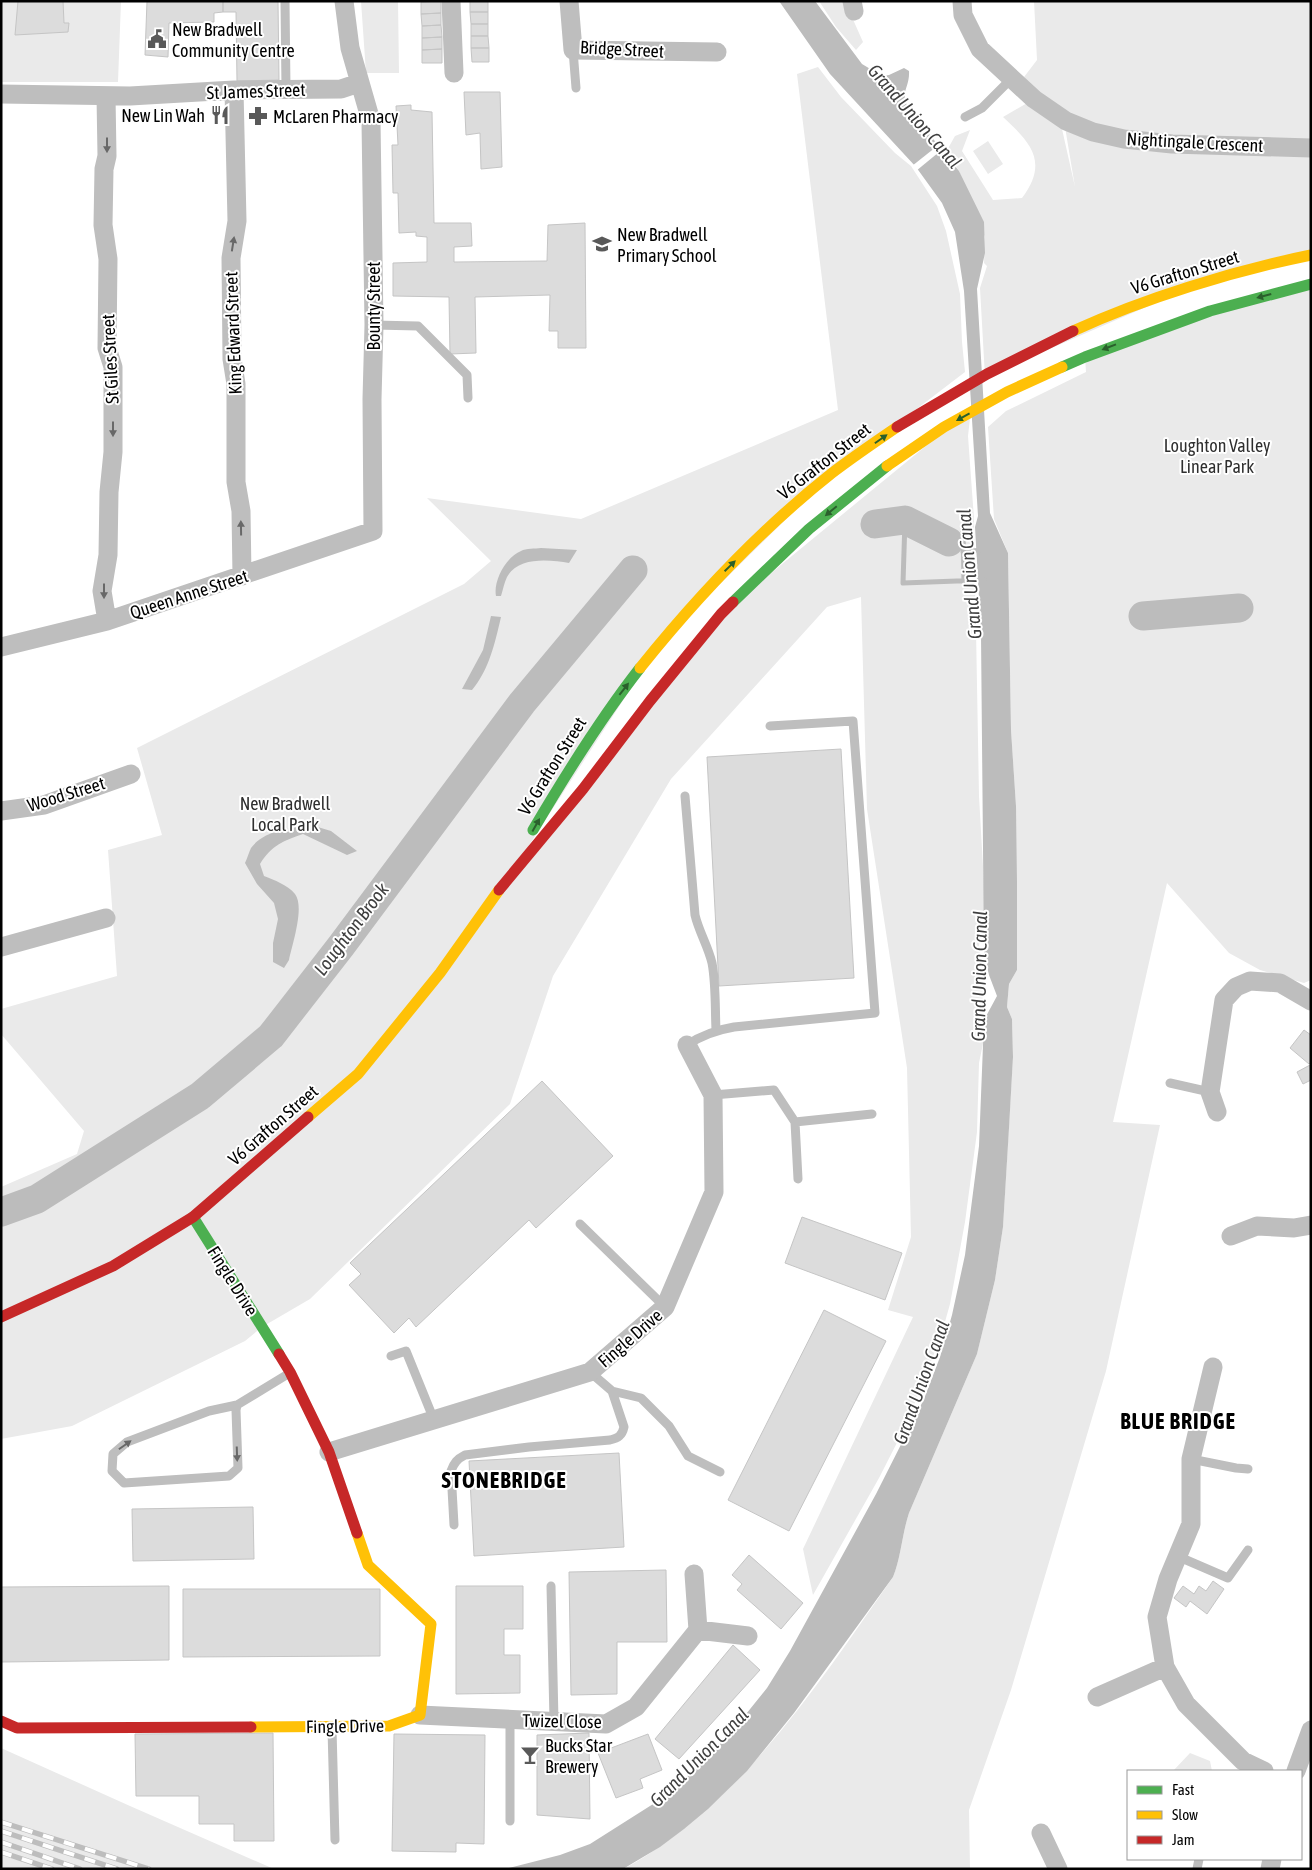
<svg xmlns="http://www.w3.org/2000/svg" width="1312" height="1870" font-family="'Asap Condensed',sans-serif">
	<rect width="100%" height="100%" fill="#fff"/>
	<path fill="#eaeaea" d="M1 1H121L118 82H1Z
		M361 1H398L399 73H366Z
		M819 1H842L847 6 863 42 856 50 836 27Z
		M1034 1H1311V255L1199 284 985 377 980 288 987 266 984 263 985 237 959 171 946 152 955 136 970 130 962 151 993 200 1022 198C1049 162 1031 143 1003 117L1034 99 1062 129 1075 187 1065 127 1024 77 1037 60Z
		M818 67 841 97 895 153 911 166 937 206 946 231 960 294 962 342 965 372 833 473 661 642 507 879 721 614 971 409 968 436 974 519 979 796 985 902 979 946 983 992 982 1009 986 1029 979 1063 977 1132 965 1222 950 1304 941 1336 906 1425 879 1478 813 1595 803 1549 913 1317 888 1310 911 1237 907 1068 867 809 861 597 827 607 671 779 553 976 510 1104 310 1299 262 1327 245 1341 72 1426 1 1439V1187L77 1154 84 1131 1 1034V1009L117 976 108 850 162 835 137 748 464 584 491 561 427 498 581 519 838 410 797 74Z
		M988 141 1003 164 988 174 973 151Z
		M1311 284V980L1304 983 1260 970 1229 953 1167 883 1113 1122 1160 1125 1106 1371 1011 1690 969 1810 970 1869H623C641 1860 658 1848 674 1836 762 1771 831 1666 893 1577 901 1558 902 1534 909 1513L977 1354 995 1280 1003 1227 1013 1057 1012 1019 1007 1007 1009 984 1017 970 1016 806 1011 730 1008 553 994 519 988 427 1006 411 1086 372 1085 357Z
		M1 1748 130 1806 274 1869H1Z
		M1190 1753 1210 1761 1212 1771H1173Z"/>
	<path fill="#bcbcbc" d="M779 1H815L862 64 882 76 889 75 904 68 909 71C910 88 899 92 909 109L959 171 984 222 985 253 977 289 990 513 1008 553 1011 730 1016 806 1017 882V970L1009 984 1007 1007 1012 1019 1013 1057 1009 1128 1003 1227 995 1280 977 1354 909 1513C902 1534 901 1558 893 1577L794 1713 747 1771 708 1809 684 1829 660 1847 623 1869H505L560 1855 590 1844 661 1799 703 1762 738 1724 767 1688 790 1651 876 1494 924 1399 940 1357 952 1315 965 1255 979 1146 984 1020 997 996 989 975 984 955 981 634 975 527 978 516 964 291 955 232 942 203 916 167 830 74Z
		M541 548 577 550 569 563C550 560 519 556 507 577 504 583 503 590 501 596H496C493 581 506 557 521 551 526 548 535 549 541 548Z
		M491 616 501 617C495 643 489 670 472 690L462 689 483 650Z
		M311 825 331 831 357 851 347 855 303 834C283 841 272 845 260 864L264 876C274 880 288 885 295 894 305 907 292 945 289 960L284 968 273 962V943L278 919 274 903 257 884 245 863C247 859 249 852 251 848 264 830 291 828 311 825Z"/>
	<path fill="#fff" d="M941 143 944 148 916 171 912 166Z"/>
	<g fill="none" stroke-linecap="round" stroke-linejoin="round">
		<path stroke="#bcbcbc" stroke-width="5" d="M905 520 903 583 984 580
			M963 525 964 582
			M963 552 982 550"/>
		<path stroke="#bcbcbc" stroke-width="29" d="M875 524 905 520 949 542
			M1143 616 1239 608
			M1 1212 37 1199 200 1096 271 1036 341 946 522 703 633 570"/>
	</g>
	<path fill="#dcdcdc" stroke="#c5c5c5" d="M18 1H63L64 23H69L68 32 15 35Z
		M147 1H223V12L214 13V22L169 23 168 57 145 55Z
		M223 1H278L279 80 237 81 236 12H223Z
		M441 1V13L421 14V2Z
		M470 1H488V12H470Z
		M470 12H488V24H471Z
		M441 13V25L422 26 421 14Z
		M471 24H488V36H471Z
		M441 25 442 37 422 38V26Z
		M471 36H488L489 48H471Z
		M442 37V49L422 50V38Z
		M471 48H489V62H472Z
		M442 49V63H422V50Z
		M464 92H500L502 167 481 169 480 133 466 135Z
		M411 105V110L432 112 434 223H471L472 246 454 247V262L547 261 548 225 585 223 586 348H558V331H549L550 295 475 297 476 353 450 354 449 297 393 296V263L427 262V237L416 236V232L399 233 398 193H393L392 145H398L396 106Z
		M841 749 854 978 719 986 707 757Z
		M1304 1030 1311 1035V1062L1309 1064 1290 1048Z
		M1310 1065 1311 1080 1303 1084 1297 1072Z
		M542 1081 613 1156 536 1228 529 1220 416 1327 409 1318 394 1333 349 1285 361 1274 350 1263Z
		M802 1217 902 1253 885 1300 785 1263Z
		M824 1310 886 1341 789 1531 728 1500Z
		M619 1453 624 1547 474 1556 469 1461Z
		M253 1507 254 1559 133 1561 132 1509Z
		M749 1555 803 1603 781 1629 737 1590 742 1584 732 1575Z
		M666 1570 667 1642H617V1694L571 1695 569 1572Z
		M1213 1581 1224 1589 1207 1614 1190 1601 1186 1607 1174 1598 1183 1586 1194 1594 1199 1586 1206 1591Z
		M169 1586V1660L1 1662V1587Z
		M456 1586H523V1629H504V1655H520V1693L456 1694Z
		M183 1589H380V1656L183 1657Z
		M733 1645 760 1670 679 1759 655 1739Z
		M273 1733 274 1841H234V1824H199V1796H136L135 1734Z
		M589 1733 590 1819 537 1815V1735Z
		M394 1734 485 1735 484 1844 456 1843V1852L392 1851Z
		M648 1734 662 1770 640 1779 643 1788 616 1798 598 1753Z"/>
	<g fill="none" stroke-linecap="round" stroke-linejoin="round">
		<path stroke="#bebebe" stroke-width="9" d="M285 1 286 89
			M573 50 576 88
			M965 117 982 108 1012 78
			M374 325 418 326 467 375 468 398
			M685 796 695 915C699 932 708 946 712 963 716 984 715 1009 716 1030
			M687 1045C702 1035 716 1030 734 1027L875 1013 853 721 770 726
			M1170 1083 1210 1092
			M713 1095 774 1090 795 1122 872 1114
			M795 1122 798 1179
			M580 1224 665 1307
			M391 1356 406 1351 434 1420
			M612 1391 641 1398 669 1426 688 1456 720 1472
			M237 1405 236 1410 238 1468 229 1476 124 1483 112 1471 113 1454 127 1442 209 1411 237 1405 288 1374
			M1191 1459 1236 1468 1248 1469
			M454 1525 451 1471C454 1463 457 1459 465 1455L529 1447 610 1440C618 1438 622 1436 624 1427L612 1391 590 1372
			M1177 1556 1228 1578 1248 1550
			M551 1586 554 1721
			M510 1719V1821
			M332 1729 335 1840
			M1197 1869 1199 1859"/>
		<path stroke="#bebebe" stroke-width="19" d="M451 1 454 73
			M569 1 573 50 717 52
			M852 1 854 11
			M962 1 963 15 980 49 1034 99 1066 121 1093 132 1124 139 1172 144 1311 148
			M234 90 237 221 231 258 232 359 236 384V482L241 511 242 576
			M1 94 130 96 234 90 341 89 359 83
			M106 96 107 156 104 169 103 225 108 259 107 348 113 367V452L109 492 108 555 102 591 107 621
			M1 647 107 621 373 531 372 399 374 325 371 121 350 48 344 1
			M1 811 44 805 131 774
			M1 947 106 918
			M1217 1112 1210 1092 1224 1000 1236 987 1250 981 1280 983 1311 1001
			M1231 1236 1257 1226 1294 1228 1311 1225
			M1213 1367 1191 1459V1524L1168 1579 1157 1617 1165 1667 1186 1704 1243 1761 1264 1771
			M329 1452 590 1372 665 1307 714 1192 713 1095 687 1045
			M698 1630 748 1636
			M1097 1697 1165 1667
			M420 1715 606 1724 636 1707 698 1630 694 1574
			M1296 1771 1311 1730
			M1041 1833 1058 1869
			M1270 1869 1272 1859"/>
		<path stroke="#4caf50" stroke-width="11" d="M1062 367 1085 357 1210 311 1311 284
			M733 602 809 529 887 466
			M533 830C566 774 600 719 640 668
			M193 1217 279 1354"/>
		<path stroke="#ffc107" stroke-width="11" d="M1073 331C1145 298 1233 271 1311 255
			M887 466 944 427 1007 392 1062 367
			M640 668C697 597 760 530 832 473 853 457 875 442 897 427
			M308 1117 358 1074 440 973 499 890
			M251 1727 389 1726 420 1715 431 1624 368 1565 357 1533"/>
		<path stroke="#c62828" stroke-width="11" d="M897 427 987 374 1073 331
			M499 890 583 789 650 701 721 614 733 602
			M1 1317 113 1266 193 1217 308 1117
			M279 1354 290 1372 329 1452 357 1533
			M1 1721 17 1728 251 1727"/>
		<g stroke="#bdbdbd" stroke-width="5.5">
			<path id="rail" d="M1 1822 149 1869
				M1 1831 117 1869
				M1 1842 80 1869
				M1 1852 52 1869"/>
		</g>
		<use href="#rail" stroke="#fff" stroke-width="4" stroke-dasharray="11" stroke-linecap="butt"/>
	</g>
	<defs><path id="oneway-solid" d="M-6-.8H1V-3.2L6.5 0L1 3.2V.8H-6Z" transform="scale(1.25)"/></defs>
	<g fill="#686868">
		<use href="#oneway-solid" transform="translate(107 145) rotate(90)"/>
		<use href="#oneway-solid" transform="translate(233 244) rotate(-81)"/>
		<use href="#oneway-solid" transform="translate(113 429) rotate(90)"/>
		<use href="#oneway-solid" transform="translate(241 528) rotate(-91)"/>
		<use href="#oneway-solid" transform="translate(104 591) rotate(90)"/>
		<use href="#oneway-solid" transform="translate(125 1445) rotate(-35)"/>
		<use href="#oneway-solid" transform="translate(237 1454) rotate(88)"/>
	</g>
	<g fill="#2a602c">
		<use href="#oneway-solid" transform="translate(1264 296) rotate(165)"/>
		<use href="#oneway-solid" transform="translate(1109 347) rotate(159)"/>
		<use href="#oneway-solid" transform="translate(963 417) rotate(151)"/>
		<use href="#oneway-solid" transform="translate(881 439) rotate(-35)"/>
		<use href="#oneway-solid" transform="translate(831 511) rotate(140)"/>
		<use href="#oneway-solid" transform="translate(730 566) rotate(-44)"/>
		<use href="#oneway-solid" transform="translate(624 689) rotate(-52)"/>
		<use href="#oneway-solid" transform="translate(536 825) rotate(-61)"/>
	</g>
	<defs>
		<g id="civic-bare" transform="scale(1.5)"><path d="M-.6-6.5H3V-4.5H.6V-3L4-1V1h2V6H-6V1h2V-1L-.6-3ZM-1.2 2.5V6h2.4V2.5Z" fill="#595959" stroke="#fff" stroke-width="2.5" paint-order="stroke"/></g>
		<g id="restaurant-bare" transform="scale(1.5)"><path d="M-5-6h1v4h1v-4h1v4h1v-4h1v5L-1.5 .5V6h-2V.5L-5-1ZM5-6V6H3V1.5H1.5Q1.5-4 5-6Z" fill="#595959" stroke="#fff" stroke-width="2.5" paint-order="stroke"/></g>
		<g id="pharmacy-bare" transform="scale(1.5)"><path d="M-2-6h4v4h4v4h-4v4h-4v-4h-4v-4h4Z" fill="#595959" stroke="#fff" stroke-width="2.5" paint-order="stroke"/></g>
		<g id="school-bare" transform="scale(1.5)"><path d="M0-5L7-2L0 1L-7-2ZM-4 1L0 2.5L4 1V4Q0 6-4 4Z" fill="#595959" stroke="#fff" stroke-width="2.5" paint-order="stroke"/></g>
		<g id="bar-bare" transform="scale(1.5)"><path d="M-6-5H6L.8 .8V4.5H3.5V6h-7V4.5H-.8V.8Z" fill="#595959" stroke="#fff" stroke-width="2.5" paint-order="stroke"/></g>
	</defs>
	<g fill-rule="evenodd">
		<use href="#civic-bare" x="157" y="39"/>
		<use href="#restaurant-bare" x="220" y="115"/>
		<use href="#pharmacy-bare" x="258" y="116"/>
		<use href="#school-bare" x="602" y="244"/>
		<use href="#bar-bare" x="530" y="1755"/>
	</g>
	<g text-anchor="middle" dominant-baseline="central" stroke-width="4" stroke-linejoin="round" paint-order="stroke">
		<g font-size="18" fill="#000" stroke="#fff" text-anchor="start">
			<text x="172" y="29">New Bradwell<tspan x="172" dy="21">Community Centre</tspan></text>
			<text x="205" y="115" text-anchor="end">New Lin Wah</text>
			<text x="273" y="116">McLaren Pharmacy</text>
			<text x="617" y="234">New Bradwell<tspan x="617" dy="21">Primary School</tspan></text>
			<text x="545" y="1745">Bucks Star<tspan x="545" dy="21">Brewery</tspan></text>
		</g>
		<g font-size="18" fill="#000" stroke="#fff">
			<text transform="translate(622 49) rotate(3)">Bridge Street</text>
			<text transform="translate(256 91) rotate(-2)">St James Street</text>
			<text transform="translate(1195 142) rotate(3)">Nightingale Crescent</text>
			<text transform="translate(1185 272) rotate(-17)">V6 Grafton Street</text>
			<text transform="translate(373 306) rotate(-90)">Bounty Street</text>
			<text transform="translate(233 333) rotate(-92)">King Edward Street</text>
			<text transform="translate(110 359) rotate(-93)">St Giles Street</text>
			<text transform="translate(824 461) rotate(-38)">V6 Grafton Street</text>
			<text transform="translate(189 594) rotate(-18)">Queen Anne Street</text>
			<text transform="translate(552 766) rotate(-58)">V6 Grafton Street</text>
			<text transform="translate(66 794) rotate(-17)">Wood Street</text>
			<text transform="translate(273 1125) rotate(-41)">V6 Grafton Street</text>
			<text transform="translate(233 1281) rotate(58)">Fingle Drive</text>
			<text transform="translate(630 1338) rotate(-41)">Fingle Drive</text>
			<text transform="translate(562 1721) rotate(1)">Twizel Close</text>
			<text transform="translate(345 1726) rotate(-1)">Fingle Drive</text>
		</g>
		<g font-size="18" fill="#2f2f2f" stroke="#fff">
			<text x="1217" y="445">Loughton Valley<tspan x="1217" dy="21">Linear Park</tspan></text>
			<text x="285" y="803">New Bradwell<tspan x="285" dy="21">Local Park</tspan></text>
		</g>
		<g font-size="19" font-style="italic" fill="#404040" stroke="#fff">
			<text transform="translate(915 116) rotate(49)">Grand Union Canal</text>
			<text transform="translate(969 574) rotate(-95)">Grand Union Canal</text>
			<text transform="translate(351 929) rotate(-53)">Loughton Brook</text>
			<text transform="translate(979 976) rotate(-89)">Grand Union Canal</text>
			<text transform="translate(921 1382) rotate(-70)">Grand Union Canal</text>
			<text transform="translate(699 1757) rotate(-45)">Grand Union Canal</text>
		</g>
		<g font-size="22" font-weight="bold" letter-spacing="1" fill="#000" stroke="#fff">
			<text x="1178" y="1421">BLUE BRIDGE</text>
			<text x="504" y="1480">STONEBRIDGE</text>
		</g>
	</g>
	<rect width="1312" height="1870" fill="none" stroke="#000000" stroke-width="5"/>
	<rect x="1127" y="1770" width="175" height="90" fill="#ffffff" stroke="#999999"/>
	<rect x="1137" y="1786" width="25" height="8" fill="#4caf50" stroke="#999999"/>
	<text x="1172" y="1795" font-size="15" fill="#000000">Fast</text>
	<rect x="1137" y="1811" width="25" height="8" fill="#ffc107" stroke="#999999"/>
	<text x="1172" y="1820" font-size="15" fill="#000000">Slow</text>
	<rect x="1137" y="1836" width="25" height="8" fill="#c62828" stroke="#999999"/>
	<text x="1172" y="1845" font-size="15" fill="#000000">Jam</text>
</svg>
